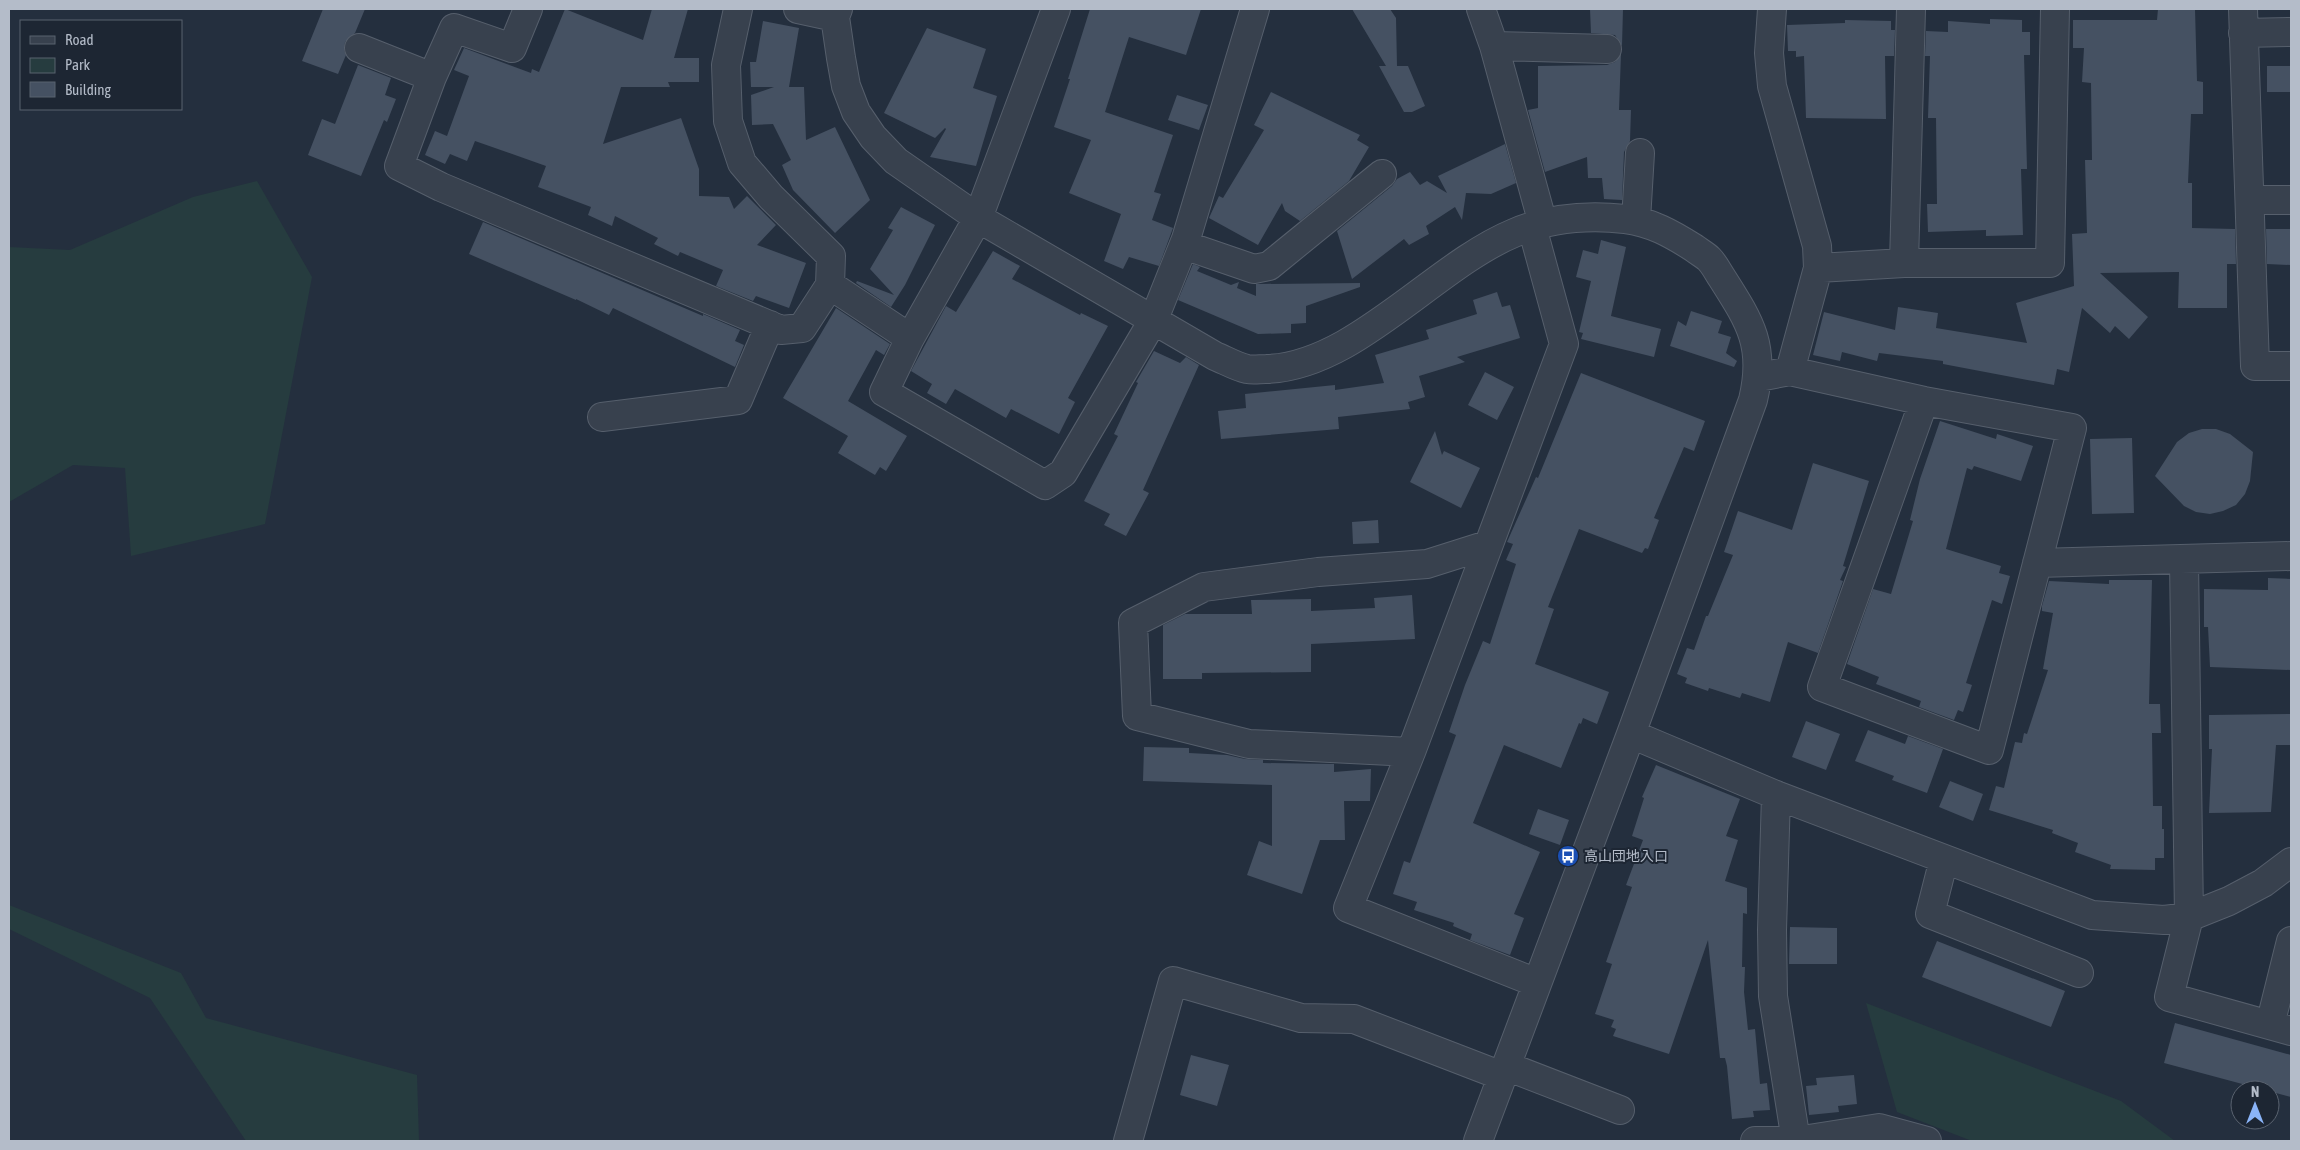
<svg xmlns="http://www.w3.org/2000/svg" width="2300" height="1150" font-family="'Asap Condensed','Noto Sans JP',sans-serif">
	<rect width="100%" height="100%" fill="#242f3e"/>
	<path fill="#263c3f" d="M257 181 312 277 265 524 131 556 125 468 73 465 9 502V247L70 250 193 197Z
		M9 905 181 973 206 1018 417 1075 419 1141H246L150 998 9 929Z
		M1866 1003 2121 1101 2175 1141H1972L1897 1112Z"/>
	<path fill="#455162" d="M323 9H365L355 33 345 42 344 50 346 55 338 74 302 61Z
		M565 9 643 40 652 9H688L674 58H699V82H668L670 87H621L603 144 681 118 699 169V196L729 197 734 209 747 196 776 225 757 245 806 263 789 308 756 296 753 301 716 286 723 270 680 252 678 256 654 244 658 238 615 216 612 226 588 215 591 207 538 187 546 166 475 141 467 161 450 154 445 164 425 155 435 131 447 136 469 76 454 70 464 48 531 73 532 69 539 72Z
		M1090 9H1201L1186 55 1129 37 1105 112 1173 135 1154 192 1161 194 1152 220 1173 228 1159 266 1129 257 1123 269 1104 261 1121 214 1069 193 1091 140 1054 127 1070 79H1068Z
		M1352 9H1390L1396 18 1397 66H1408L1425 106 1412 112H1404L1379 66H1386Z
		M1590 9H1623L1622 46 1615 35 1591 33Z
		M2158 9H2195L2197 81 2203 82V114H2191L2188 183H2192V228L2235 229 2236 264H2227V308H2178L2179 272 2100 273 2148 317 2129 339 2115 326 2110 333 2082 308 2069 372 2057 369 2054 385 1943 364V361L1879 353 1877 361 1842 352 1840 361 1813 355 1824 312 1895 330 1898 307 1938 313 1936 328 2027 343 2016 303 2074 286 2072 234 2087 233 2085 160H2092L2091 83 2082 82 2084 48H2073V20H2157Z
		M1990 19 2022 20V32H2030V55H2024L2027 169H2021L2023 235 1986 236V230L1928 232 1927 204H1937L1936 118H1928L1930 56H1925L1926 31 1948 32V21L1990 24Z
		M1845 20 1891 21V30H1895L1894 56H1885L1886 119 1806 118 1804 56 1796 57V51H1788L1787 25 1845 23Z
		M763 21 799 28 789 87H804L806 140 835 127 870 200 835 233 793 190 782 165 791 160 773 124 752 125 751 95 774 87H751L750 62H756Z
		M927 28 986 49 973 88 997 96 976 166 930 157 946 129 945 128 935 138 884 113Z
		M1621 54 1619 110H1631L1630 141 1624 152 1622 200 1604 199 1602 178H1588L1587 157 1545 172 1528 110 1538 108V66L1607 65 1615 62Z
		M358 65 391 78 385 95 396 99 387 122 384 120 361 176 308 155 322 119 335 124Z
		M2267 66H2291V92H2267Z
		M1271 92 1360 135 1357 140 1369 147 1349 181 1300 221 1285 211 1282 203 1258 245 1209 218 1219 196 1223 198 1264 130 1254 125Z
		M1177 95 1208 105 1199 130 1168 120Z
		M1505 144 1516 183 1491 194 1466 193 1462 220 1455 207 1426 226 1429 234 1409 245 1404 239 1352 279 1337 231 1392 186 1397 179 1410 172 1420 185 1427 181 1447 193 1438 176Z
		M901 207 935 225 905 285 891 307 856 283 857 281 894 295 870 269 893 230 888 228Z
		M483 222 703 316V314L740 330 735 341 744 345 735 367 613 308 609 315 576 299V300L469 254Z
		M2266 229H2291V265L2267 264Z
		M1601 240 1626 247 1611 316 1661 329 1654 357 1581 339 1583 333 1579 332 1591 281 1576 277 1583 250 1598 254Z
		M993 251 1020 266 1012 279 1080 315 1081 313 1108 326 1068 398 1075 402 1059 434 1011 409 1006 418 955 389 946 404 927 393 932 384 911 371 946 306 956 312Z
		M1193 264 1200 267 1197 271 1231 285 1239 282 1237 288 1256 296V284H1258L1360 283V287L1306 306V323L1291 324V333L1258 334 1178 300Z
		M1497 292 1502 307 1510 305 1520 338 1457 357 1465 362 1419 376 1425 397 1408 402 1410 409 1338 417 1339 429 1221 439 1218 411 1246 408 1245 394 1335 385V390L1384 383 1375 355 1429 339 1426 330 1477 314 1473 300Z
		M836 308 890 344 884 355 876 350 848 401 907 436 886 471 880 467 875 475 838 453 848 436 783 398Z
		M1691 311 1722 321 1718 333 1731 337 1726 353 1737 361 1734 367 1670 346 1678 321 1686 326Z
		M1154 351 1180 363 1186 357 1199 365 1143 490 1149 493 1126 536 1104 525 1110 514 1084 501 1118 436 1114 434 1138 383 1136 382Z
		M1485 372 1514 387 1497 420 1468 405Z
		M1581 373 1705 421 1694 451 1684 447 1654 518 1659 520 1648 549 1645 548 1642 553 1579 529 1548 607 1554 609 1535 664 1609 692 1597 724 1583 718 1581 724 1579 723 1561 768 1504 745 1473 823 1540 852 1514 914 1524 918 1510 955 1470 940 1472 934 1453 926 1454 923 1414 910 1417 902 1393 894 1404 861 1410 863 1456 735 1449 732 1465 685 1483 641 1490 644 1516 564 1506 560 1513 544 1507 542 1536 477 1538 478Z
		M1940 421 1996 439 1997 434 2033 446 2021 481 1974 466 1972 470 1967 468 1946 549 2001 566 1999 573 2010 576 2002 604 1992 600 1966 683 1972 685 1963 712 1958 710 1954 720 1919 707 1921 701 1876 684 1879 677 1847 664 1873 589 1891 594 1913 521 1910 520 1920 479Z
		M2202 429H2216L2230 434 2253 452 2250 481 2245 494 2236 505 2223 511 2210 514 2196 512 2184 506 2155 476 2177 442 2189 433Z
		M1435 431 1442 455 1444 451 1480 468 1461 508 1410 482Z
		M2132 438 2134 513 2092 514 2090 439Z
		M1813 463 1869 481 1843 566 1846 567 1840 580 1843 581 1818 653 1788 642 1770 702 1742 693 1740 698 1709 688 1708 691 1685 683 1687 678 1677 674 1687 648 1694 650 1706 616H1708L1733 555 1724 552 1738 511 1792 530Z
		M1378 520 1379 543 1353 544 1352 522Z
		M2268 578 2291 579V670L2210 667 2208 627H2204V589L2268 590Z
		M2109 580H2152L2149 704H2160L2161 733H2152L2153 806H2162V829H2164V858H2155V870L2110 869 2111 865 2075 852 2078 843 2052 833 2053 830 1989 810 1996 786 2004 788 2015 742 2022 743 2024 733 2027 734 2048 670 2043 669 2053 613 2042 611V606L2049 581 2109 584Z
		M1412 595 1415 639 1311 644V672L1202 673V679H1163V625L1185 614H1252L1251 600 1311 599V611L1375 608 1374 598Z
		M2291 714V745H2276L2271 812 2209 813 2212 749H2209V715Z
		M1806 721 1840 734 1826 770 1792 757Z
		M1868 730 1905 744 1908 736 1943 749 1927 793 1892 780 1894 776 1855 761Z
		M1144 747 1189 748V753L1227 755 1245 759 1263 760V763L1334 764V772L1371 769 1370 801H1344L1345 840H1320L1302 894 1247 875 1259 841 1272 846V785L1143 781Z
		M1656 765 1740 799 1726 836 1738 840 1725 881 1747 888V914L1743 913 1742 967H1745L1744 992 1748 1030 1755 1029 1760 1084 1767 1083 1770 1110 1753 1111 1754 1117 1732 1119 1727 1066 1725 1058H1720L1708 940 1669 1054 1613 1036 1616 1029 1611 1027 1614 1020 1595 1014 1612 964 1606 962 1632 887 1626 885 1643 840 1632 836 1644 798 1642 797Z
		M1950 781 1983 794 1973 821 1939 807Z
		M1538 809 1569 820 1560 845 1529 834Z
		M1790 927 1837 928V964H1789Z
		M1937 941 2065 991 2051 1027 1922 977Z
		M2175 1023 2291 1055V1097L2164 1063Z
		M1191 1055 1229 1065 1217 1106 1180 1095Z
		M1854 1075 1857 1104 1838 1106 1839 1112 1809 1115 1806 1086 1817 1085 1816 1078Z"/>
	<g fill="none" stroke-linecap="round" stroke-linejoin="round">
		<g stroke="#565f6c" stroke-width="30">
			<path id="minor" d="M528 9 512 48 454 28 432 77 399 166 441 187 781 330 802 328 830 285 831 256 771 197 742 163 728 121 726 65 738 9
				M798 9 835 17
				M838 9 835 17 841 58 846 86 856 112 873 137 896 161 978 218 1215 356C1225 360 1237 367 1247 369 1253 370 1260 369 1266 369 1354 367 1434 266 1514 233 1549 218 1588 215 1625 219 1651 222 1672 234 1694 248 1699 252 1705 255 1709 259 1714 264 1718 272 1722 278 1750 322 1766 346 1753 400L1631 734 1478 1141
				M1056 9 978 218 910 338 884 392 1045 485 1063 473 1154 319 1186 239 1255 9
				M1481 9 1494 46 1543 224
				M1772 9 1769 53 1772 86 1817 246 1818 268 1790 371
				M2243 9 2255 366H2291
				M2243 33 2291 32
				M1494 46 1607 49
				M359 48 432 77
				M2251 200H2291
				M1636 220 1640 153
				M1532 227 1564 344 1411 752 1348 908 1537 983
				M1184 245 1254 269 1269 266 1382 174
				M1904 263 1911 9
				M1818 268 1904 263H2050L2055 9
				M830 285 910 338
				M1759 377 1790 371 1924 401 2072 428 1989 750 1822 687 1924 401
				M602 417 738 400 770 325
				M2184 560 2189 917 2169 997 2291 1031
				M2037 563 2291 556
				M1631 734 1776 795 2092 915 2164 920 2189 917 2229 901 2263 883 2291 862
				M1411 752 1249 744 1137 716 1133 623 1204 587 1318 572 1427 564 1487 545
				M1776 795 1772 930 1773 996 1796 1141
				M1944 859 1930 914 2079 973
				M2270 1025 2291 941
				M1506 1066 1620 1110
				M1128 1141 1173 981 1301 1018 1354 1019 1502 1076
				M1755 1141H1796L1879 1128 1927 1141"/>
		</g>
		<use href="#minor" stroke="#38414e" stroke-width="28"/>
	</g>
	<defs>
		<g id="bus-disc" transform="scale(1.125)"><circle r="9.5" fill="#1a4fb4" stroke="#1d2633"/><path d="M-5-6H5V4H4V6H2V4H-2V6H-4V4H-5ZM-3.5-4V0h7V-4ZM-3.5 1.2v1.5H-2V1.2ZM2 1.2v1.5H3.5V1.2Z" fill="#fff"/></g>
	</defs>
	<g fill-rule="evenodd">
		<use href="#bus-disc" x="1568" y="856"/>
	</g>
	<g text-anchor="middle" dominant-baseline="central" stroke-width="4" stroke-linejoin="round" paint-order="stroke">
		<g font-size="14" fill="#b4bcc9" stroke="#1d2633" text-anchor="start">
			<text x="1584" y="856">高山団地入口</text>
		</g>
	</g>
	<rect width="2300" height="1150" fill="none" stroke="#b4bcc9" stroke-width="20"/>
	<rect x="20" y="20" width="162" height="90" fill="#1d2633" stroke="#59626f"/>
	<rect x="30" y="36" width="25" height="8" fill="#38414e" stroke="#59626f"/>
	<text x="65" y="45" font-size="15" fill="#b4bcc9">Road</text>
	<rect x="30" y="58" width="25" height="15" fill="#263c3f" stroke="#59626f"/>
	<text x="65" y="70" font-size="15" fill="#b4bcc9">Park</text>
	<rect x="30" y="82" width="25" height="15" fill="#455162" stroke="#59626f"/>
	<text x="65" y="95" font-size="15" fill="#b4bcc9">Building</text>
	<g transform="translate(2255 1105)"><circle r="24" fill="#1d2633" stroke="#59626f"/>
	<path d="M0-4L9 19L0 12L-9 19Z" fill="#8ab4f8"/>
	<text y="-8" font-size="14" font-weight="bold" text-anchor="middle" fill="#b4bcc9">N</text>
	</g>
</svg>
